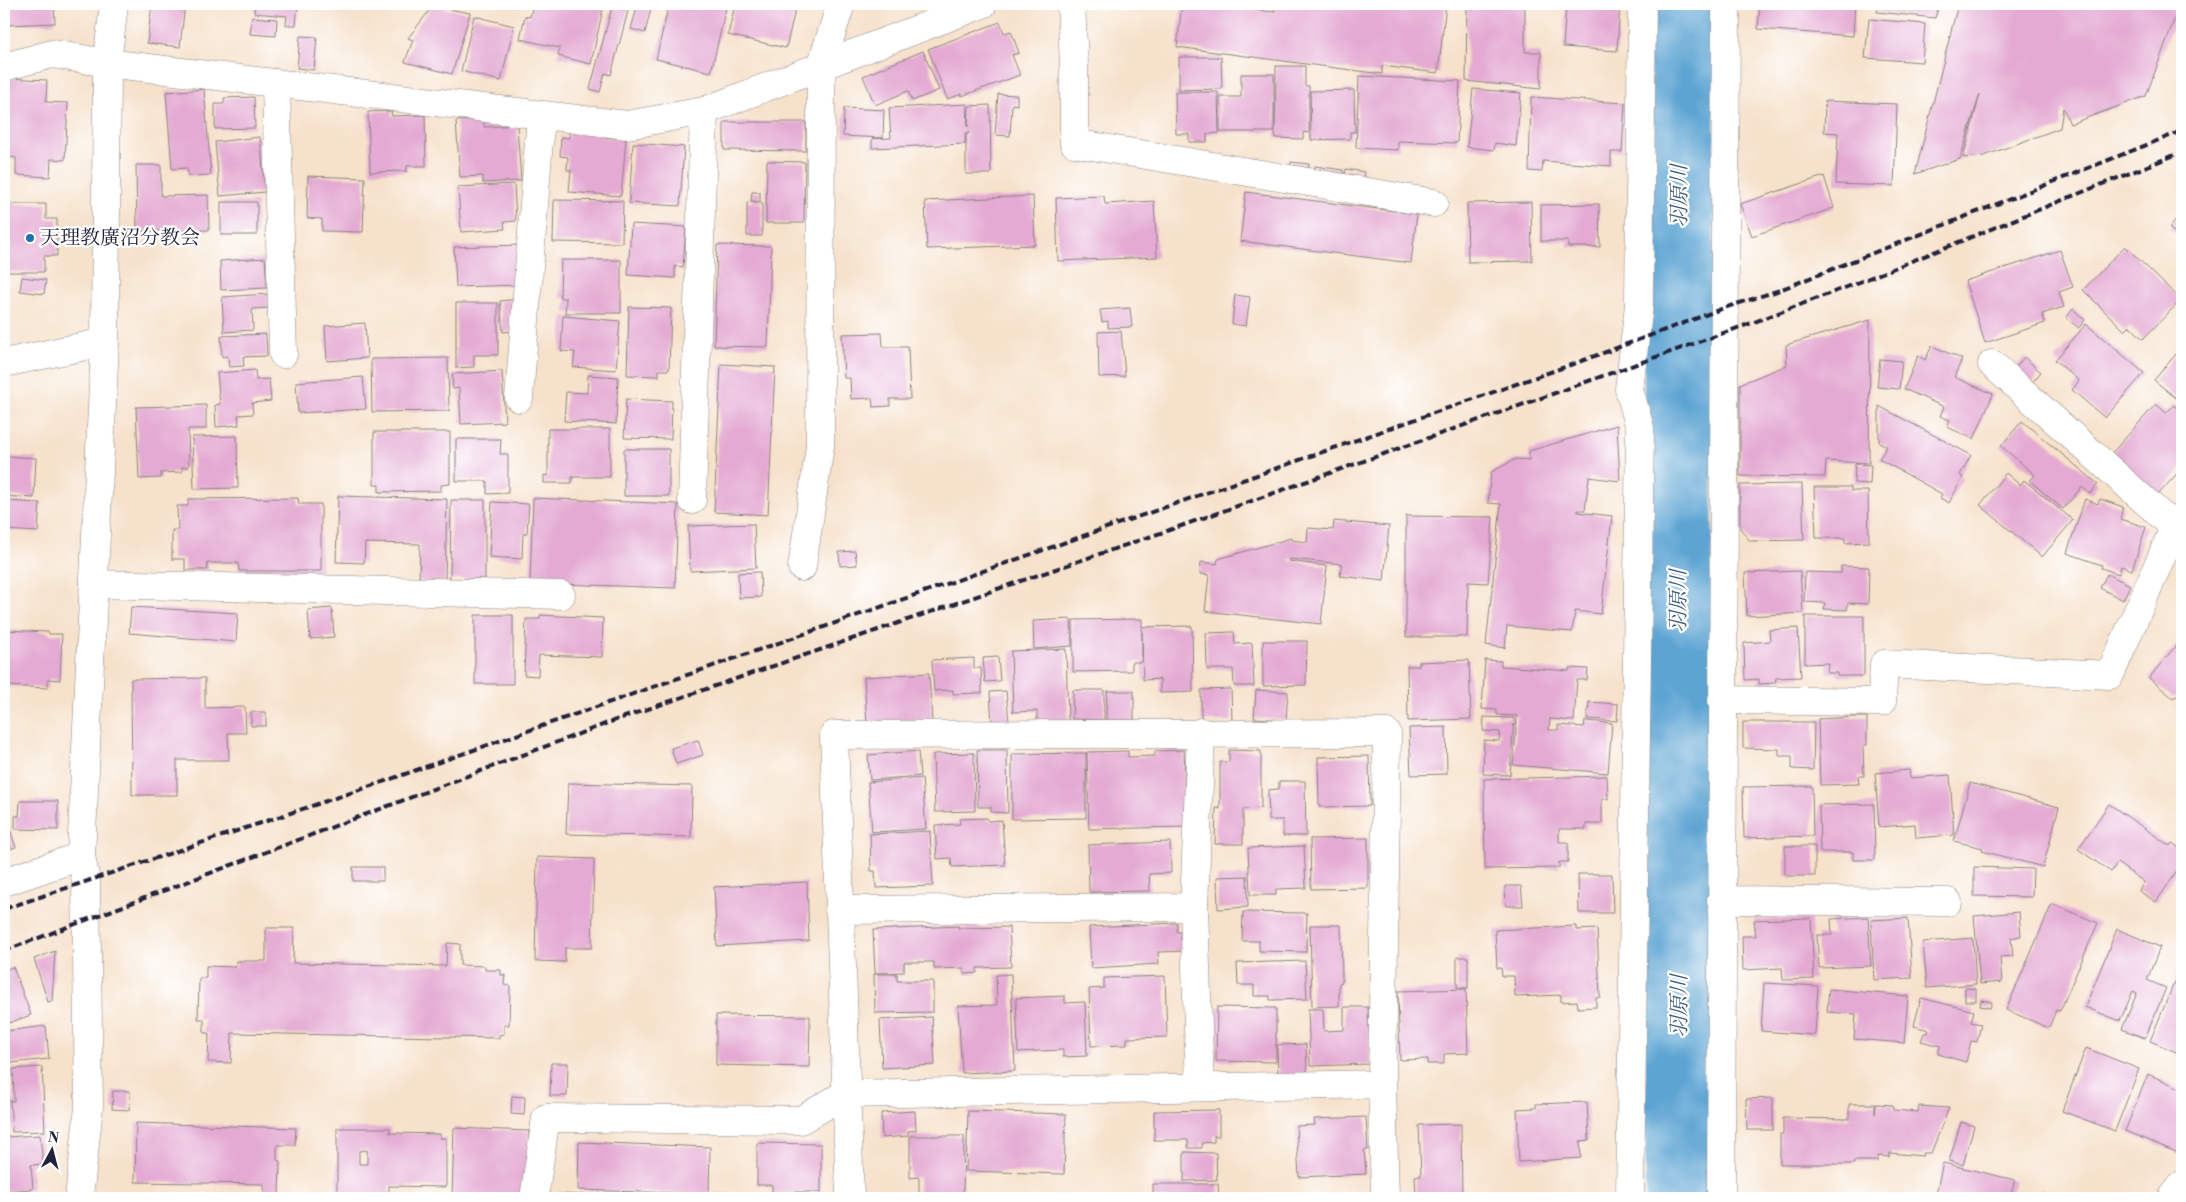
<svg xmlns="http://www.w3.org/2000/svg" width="2186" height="1202" font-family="'Libre Bodoni','Noto Serif JP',serif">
	<rect width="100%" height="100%" fill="#fff"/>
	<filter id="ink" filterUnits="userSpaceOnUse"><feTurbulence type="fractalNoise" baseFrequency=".02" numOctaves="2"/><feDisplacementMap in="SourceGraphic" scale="10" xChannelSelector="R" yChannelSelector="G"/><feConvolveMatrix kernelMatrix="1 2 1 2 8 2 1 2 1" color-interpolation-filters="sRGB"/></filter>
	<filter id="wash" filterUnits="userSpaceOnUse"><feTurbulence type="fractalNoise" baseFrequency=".0096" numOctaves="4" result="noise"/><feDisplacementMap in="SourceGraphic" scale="20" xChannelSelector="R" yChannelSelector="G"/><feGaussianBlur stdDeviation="1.12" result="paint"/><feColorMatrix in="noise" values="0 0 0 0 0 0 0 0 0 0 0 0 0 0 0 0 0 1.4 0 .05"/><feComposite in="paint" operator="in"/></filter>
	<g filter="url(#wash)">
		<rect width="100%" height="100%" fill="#f6e1ca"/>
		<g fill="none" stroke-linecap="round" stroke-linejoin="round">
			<path stroke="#5da4d3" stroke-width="69" d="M1680 1198 1678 425 1681 4"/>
		</g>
		<g id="blocks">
			<path fill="#e4aad3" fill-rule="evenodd" d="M4 4H54L55 23 7 25V18L4 19Z
				M152 4H185L180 47 147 43Z
				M255 4H298L296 25H286L287 16 254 13Z
				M533 4H604L591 64 558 56 560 48 520 39 525 16 530 17Z
				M638 4H652L645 33 631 29Z
				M669 4H727L711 72 656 59Z
				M735 4H786L796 6 786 48 728 35Z
				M1182 4 1225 10 1226 6 1274 12 1276 4H1446L1438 73 1382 66V74L1177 47Z
				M1467 4H1525V52H1541V89L1466 81Z
				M1566 4H1620L1617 51 1563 47Z
				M1760 4H1855L1853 36 1758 29Z
				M1879 4H1939L1935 18 1877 12Z
				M1958 4H2180L2146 96 2070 124 2063 108 2060 128 1984 156 1963 158 1980 94 1960 159 1915 174Z
				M433 6 470 13 452 74 405 62 413 40 408 38Z
				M612 7 628 11 611 75 605 73 600 92 590 89Z
				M474 16 514 26 501 81 461 71Z
				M252 17 277 19 276 36 250 34Z
				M1869 19 1925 24 1922 62 1865 58Z
				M1000 22 1004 33 1011 31 1019 53 1012 55 1020 75 962 96V94L947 99 928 49Z
				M300 36 317 37 314 70 297 68Z
				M923 51 939 90 912 101 908 91 875 105 863 76Z
				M1179 57H1221L1222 89 1179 90Z
				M1276 66H1305V86H1309V133L1303 132V139L1275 138Z
				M1241 74H1274V132H1220V97H1241Z
				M1359 76 1460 81 1457 143 1398 141V150L1356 148Z
				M4 78 47 80 46 102 68 103 65 160 51 159 50 177 16 175V158L4 157Z
				M204 89 211 175 188 176 187 168 172 169 166 92Z
				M1473 89 1521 93 1516 146 1495 143 1494 150 1467 147Z
				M1354 90 1355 132H1350V139L1311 140 1310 91Z
				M1175 92H1218L1219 133 1207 134V142H1189V134H1176Z
				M998 94 1017 95V105L1012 104 1010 136 995 135Z
				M254 97 255 128 215 129V104H224V98Z
				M1531 97 1625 103 1622 152H1611V166L1543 161 1542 172 1529 171Z
				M1825 101 1897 104 1894 186 1836 184 1838 133 1824 132Z
				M967 104 968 127 969 106 990 105 991 174H966V135L969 133H965V144L872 148V139L891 138 889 108Z
				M844 108 884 110 883 138 843 136Z
				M391 111 392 116 425 115 426 166H407V171L370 172 368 112Z
				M484 120V127L517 125 521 181 483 183V176L460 177 456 121Z
				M724 122H806V151L724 150Z
				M569 131 602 134V137L626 139 621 196 569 192 571 170H567L568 157 560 156 561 137 569 138Z
				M260 137 265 192 220 196 215 142Z
				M633 143 684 147 680 206 629 203Z
				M767 161 805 162 804 223H766Z
				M1291 162 1309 164 1308 172 1290 170Z
				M136 165H161V196L208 195 209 230 137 231Z
				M1315 166 1343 170 1342 177 1314 174Z
				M1346 169 1364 172 1363 180 1344 178Z
				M308 176 365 178 363 232 322 231V219L307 218Z
				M1824 176 1834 208 1752 236 1740 204Z
				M514 184 516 221 504 222 505 229 461 232 458 187Z
				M752 192H760V202L751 201Z
				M1246 192 1417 214 1411 263 1240 241Z
				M1033 196 1035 245 927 249 925 201Z
				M1104 196 1105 204 1154 201 1157 257 1058 261 1056 198Z
				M554 200 623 201 622 243 553 242Z
				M221 202H257V235H221Z
				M747 202 762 203V236H747Z
				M1531 202 1532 261 1468 262 1467 203Z
				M4 204H46V219H57V256H44V272H4Z
				M1599 204 1600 247H1568V241H1541V205Z
				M2182 212V239L2169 228Z
				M631 224 686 227 683 267 675 266V278L628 275Z
				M520 245 522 285 456 287 454 247Z
				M717 245 771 246 768 347 714 346Z
				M2125 246 2181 300 2143 339 2130 326 2125 331 2083 290Z
				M2060 250 2073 287 2059 292 2064 307 2042 314 2045 323 1985 343 1965 281Z
				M265 258 267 288 221 290 220 261Z
				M561 260H621V313H565L566 298H560Z
				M22 277 46 280 44 294 20 291Z
				M267 294 268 308 252 309 253 330 224 332 222 297Z
				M1235 295 1250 297 1246 326 1232 324Z
				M518 299 521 330 503 332 500 301Z
				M456 303H498V355H474V367L456 368Z
				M629 307 671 308 669 370H659V376L627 375Z
				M1130 308 1132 327 1108 328V321L1102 322 1100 310Z
				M2073 309 2085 320 2079 328 2066 318Z
				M563 316 620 321 616 370 573 367 575 352 561 351Z
				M1870 320 1869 463 1826 461 1825 477 1740 476V384L1787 365 1786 345Z
				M365 323 367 358 327 361 325 326Z
				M2086 324 2144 373 2105 418 2072 390 2079 381 2055 360Z
				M1121 331 1125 376 1099 377 1098 332Z
				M882 333 883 347H908L910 399H890V406L873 407 872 398 851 399 850 378H844L842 334Z
				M266 334 267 356 243 357 244 366 229 367 228 356 222 357 221 336Z
				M1932 346 1962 359 1954 377 1993 394 1974 439 1947 427 1950 420 1940 416 1944 407 1904 389 1918 356 1925 360Z
				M2182 347V403L2154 380Z
				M2024 357 2041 372 2031 384 2014 370Z
				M448 358 449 411 372 412 371 359Z
				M1880 359 1902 361 1899 389 1877 387Z
				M721 364 775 367 768 515 714 512Z
				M255 370 256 380 269 379 271 401 252 403 253 414 238 415 239 425 216 427 215 405 220 404 217 373Z
				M502 371 505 422 461 424 459 388 453 389 452 374Z
				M588 375 618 377 616 424 564 421 566 392 587 393Z
				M363 377 366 409 298 413 296 382Z
				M626 399 672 401 671 439 624 438Z
				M2156 404 2166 413 2174 405 2182 413V468L2156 497 2110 455Z
				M206 405V429H188L189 467H182V472L161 473V478L139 479 136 407Z
				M1879 406 1971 455 1960 475 1963 477 1949 503 1940 498 1942 494 1879 459 1887 446 1879 442Z
				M2022 421 2098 484 2090 494 2082 487 2063 509 2030 481 2035 475 2001 446Z
				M1617 425 1620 481 1589 477 1585 510H1578V512L1612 516 1601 614 1575 611 1572 632 1507 626 1505 648 1486 645 1501 504 1488 503 1491 472 1516 459 1529 460V451Z
				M548 429H610V477H572V483H544V475L548 476Z
				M374 432H450V484L441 485V491L379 492V485H374Z
				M237 436 238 488 194 489 192 437Z
				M456 439H501L500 454H508V493L487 494V481H456Z
				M624 449H669V496H624Z
				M4 456 36 458 34 498 4 496Z
				M1855 464 1871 465 1870 484 1854 483Z
				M2006 473 2020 485 2024 480 2073 520 2042 557 1980 505Z
				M1802 484 1804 540 1750 541 1740 528V485Z
				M1814 487H1851V491H1868L1869 542 1845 543V538H1816Z
				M338 496 447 499 445 582 419 581 420 544 365 543 364 563 336 562Z
				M298 498 299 504H321V571H239L238 563H207L208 570H185V559H172V530H178L177 506H188V499Z
				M533 498 678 504 675 588 530 583Z
				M2085 499 2098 504 2100 499 2123 507 2120 519 2146 527 2132 570 2121 566 2119 574 2101 568 2102 565 2067 553Z
				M451 500H485V579H450Z
				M4 501 40 503 38 532 4 530Z
				M492 502 529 504 527 533 523 534 522 559 489 557Z
				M1406 516 1493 517 1488 583 1468 582 1467 637H1406Z
				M1334 521 1389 526 1384 581 1340 576 1342 564 1289 559V561L1327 566 1321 624 1205 611 1209 575 1200 574 1201 562 1217 564 1218 559 1291 538V540L1307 542 1308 528 1333 530Z
				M754 524 756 568 690 571 688 526Z
				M855 551 857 565 840 566 839 552Z
				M1841 566 1869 567 1868 604 1848 603 1847 610 1824 609 1825 603 1804 602 1805 572 1841 573Z
				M1800 571 1803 613 1747 616 1745 573Z
				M760 572 761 597 739 598 738 573Z
				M2107 574 2130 585 2123 600 2100 588Z
				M131 607 238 613 236 642 129 633Z
				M332 608 334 637 310 639 308 610Z
				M475 615H513V684H475Z
				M540 615 603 618 602 657 539 655 538 676 524 675 526 619H540Z
				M1805 616H1864V676H1837V673H1827L1828 663 1805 664Z
				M1071 619 1072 646 1034 649 1033 621Z
				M1142 619V627L1192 626 1193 692 1160 693V679L1143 680 1142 629V662H1132V671L1073 672V620Z
				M1798 628 1801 677 1776 678 1775 683 1759 684V679L1745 680 1744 643 1770 641 1769 630Z
				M4 630 48 632 49 634H62L60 680 48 679V688L4 686Z
				M1234 632 1235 644 1252 643 1254 686H1234L1233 669H1207L1206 633Z
				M1263 641H1307L1306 685 1263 686Z
				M2178 643 2182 646V701L2176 696 2173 698 2149 678Z
				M1066 649 1068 722 1037 724V711L1013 712 1011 651Z
				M998 657 1000 681 985 682 983 658Z
				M974 658V668H981L982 693 953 694V690L934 691 932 660Z
				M1469 660 1471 719 1408 721 1407 666H1419V662Z
				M1485 660 1501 661V666L1569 671V668L1588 669 1587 680H1577L1574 721 1550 719 1549 730H1558V725L1584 727 1585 721 1612 723 1608 773 1513 765 1517 716 1497 715V710L1482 709Z
				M929 673 932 721 867 725 864 677Z
				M205 678V708L245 707 246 733H228L229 760H177V795H132L131 679Z
				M1231 689 1232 721H1201V690Z
				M1073 690H1104V720L1072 719Z
				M1256 690 1288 692 1286 720 1254 718Z
				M1006 691 1009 722 992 723 990 692Z
				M1107 691H1134V720H1106Z
				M1589 702 1618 704 1617 721 1587 719Z
				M251 712H266V726H251Z
				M1484 717 1514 718 1510 775 1483 774 1484 740 1499 741 1500 732 1483 731Z
				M1854 717H1867V745H1863L1864 776H1858L1859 784 1820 785 1818 719Z
				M1743 722H1814L1813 770 1792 769V756H1779V749L1743 748Z
				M1446 727 1447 774 1411 775 1409 728Z
				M698 740 703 755 676 764 671 748Z
				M977 750H1007L1008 813 991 812V807H978Z
				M1184 750 1187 827 1089 829 1087 752 1128 751V757L1155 756V751Z
				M1229 750 1261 751V808L1243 809V844H1215L1216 808 1220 809V762H1229Z
				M918 751 920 776 870 780 868 755Z
				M974 753 975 811 935 812 933 754Z
				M1086 753V818L1012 819V754Z
				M1369 756 1370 806 1319 807 1318 757Z
				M1909 770 1910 778 1950 775 1954 835 1916 838 1915 824 1879 827 1875 773Z
				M1607 776 1608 799H1602V824H1586V829H1559V842H1568V862H1559V868L1485 869 1484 779Z
				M922 778 926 829 872 832 868 782Z
				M1279 781H1305L1306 836H1283V820H1269L1268 790 1279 789Z
				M568 783 692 786 691 837 566 834Z
				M1970 783 2059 807 2043 867 1982 851 1983 848 1954 841Z
				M1812 786 1813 836 1744 838 1743 787Z
				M20 801H58V830L15 829V816H19Z
				M1874 804 1875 860H1853V852H1820L1819 805Z
				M2109 804 2170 846 2172 843 2182 850V864L2156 902 2139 891 2144 882 2117 863 2111 872 2078 849Z
				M4 813 16 847 4 851Z
				M987 818 988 821 1002 820 1005 865 952 867 951 858 937 859 935 825 960 824 959 819Z
				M930 831 933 886 876 888 875 871H871L870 834Z
				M1368 838V888L1311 889 1310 839Z
				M1170 842 1171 873 1149 874 1150 891 1089 892 1088 845Z
				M1304 846 1306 888 1276 889V895H1250L1248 848Z
				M1785 846H1815V876H1785Z
				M537 857 594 859 592 948H565V962L535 961Z
				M353 867H383V881H353Z
				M1974 867 2033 869 2032 897 1974 896Z
				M1578 874H1612L1613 913H1579Z
				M1247 876 1248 907 1218 909 1217 877Z
				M807 882 809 941 717 946 714 887Z
				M1505 886H1521L1523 906H1506Z
				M2052 904 2098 923 2060 1011 2056 1010 2049 1028 2006 1010Z
				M1243 912 1307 913 1306 952 1259 951V941H1242Z
				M2019 912 2021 936 2011 938 2013 956 2000 957 2002 982 1980 984 1974 916Z
				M1868 917 1871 966 1819 968 1817 935H1832L1831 919Z
				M1811 918 1814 979 1783 980 1782 968 1743 970 1742 936H1756L1754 920Z
				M1908 918 1912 978 1874 980 1871 920Z
				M1177 923V932H1187L1188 951 1158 952 1159 964 1091 968 1089 927Z
				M1310 925H1341L1342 982 1339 983V1006L1312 1007Z
				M959 926 958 928 1009 927 1011 967 977 968V973L964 974V968L934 969V962H904V972L875 973 873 930Z
				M1576 926V930L1597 929 1600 997 1596 998V1007L1578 1008 1577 1001 1561 1002V995L1515 997 1514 976H1502L1501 968H1497L1495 930Z
				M266 928H294L293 963 446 966 447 943 460 944V965L485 966V970H501V975H505L504 985 510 986 509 1025H504V1034L499 1035V1038L232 1033 231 1063 208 1062 209 1033H204V1019H198L199 978H206V966L236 967V961H266Z
				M2117 929 2160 947 2147 980 2166 988 2145 1038 2122 1029 2137 993 2133 991 2120 1021 2085 1007Z
				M1973 938 1976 984 1927 988 1923 942Z
				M55 951 52 1001 48 1002 34 959Z
				M1457 957H1468V988H1457Z
				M1305 961 1307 999 1270 1000V996H1254V985H1238L1237 963Z
				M2182 964V1052L2181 1054 2150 1041Z
				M13 967 31 1015 6 1024 4 1016V970Z
				M874 974H897V981H933V1012L875 1013Z
				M1011 974 1015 1071 962 1073 958 1006 997 1005 996 975Z
				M1165 976 1167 1037 1127 1038V1045L1091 1046 1089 989 1104 988V978Z
				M1764 983 1818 986 1815 1035 1761 1031Z
				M1965 988 1976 989V1001H1965Z
				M1466 989 1468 1053 1444 1054V1064H1427L1428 1059 1400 1060 1398 991Z
				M1829 989 1908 996 1904 1043 1854 1039 1856 1014 1827 1012Z
				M1065 996V1003L1085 1002 1087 1056 1063 1057V1050L1018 1052 1016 998Z
				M1921 998 1974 1011 1971 1022 1981 1024 1977 1042 1971 1041 1966 1062 1938 1054 1940 1046 1921 1041 1924 1033H1928L1929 1030 1914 1026Z
				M1981 1000 1992 1002 1990 1008 1980 1006Z
				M1217 1007 1276 1008V1062L1216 1061Z
				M1344 1007H1368L1370 1064 1310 1066 1308 1009H1323L1324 1031 1344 1030Z
				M716 1015 810 1016 809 1067 716 1065Z
				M932 1017 935 1065 882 1068 880 1020Z
				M46 1026 49 1059 10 1063 6 1031Z
				M1306 1044 1307 1075 1278 1076 1277 1045Z
				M2086 1048 2139 1069 2115 1131 2062 1111Z
				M551 1063H568L567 1096H550Z
				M42 1067 45 1131 12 1132 10 1101H14L13 1069Z
				M2148 1074 2182 1089 2181 1154 2125 1131Z
				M113 1091H130L129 1110 112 1109Z
				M512 1096 525 1097 524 1115 511 1114Z
				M1773 1098V1130H1747L1746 1099Z
				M1587 1102 1589 1140 1580 1141 1581 1158 1519 1162 1517 1109 1536 1108V1104Z
				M1849 1104H1875V1114L1876 1104 1893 1105V1110L1918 1112 1919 1106 1949 1108 1931 1153H1923V1156L1890 1153 1889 1157 1878 1156V1161H1854V1164H1780V1134H1783V1118L1849 1119Z
				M1219 1110V1136H1214V1142L1202 1143V1148H1188V1140H1154V1111Z
				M915 1111 916 1130 908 1131V1136L882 1138 881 1113Z
				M968 1111 1066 1114 1064 1174 966 1171Z
				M1366 1117 1368 1150H1364L1366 1174 1299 1177 1296 1126 1315 1125 1314 1119Z
				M1961 1122 1974 1126 1963 1165 1949 1161Z
				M136 1123 296 1128 295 1145H277V1160L280 1161 279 1198H264V1184L135 1182Z
				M1461 1124 1462 1198H1416L1415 1176H1421L1419 1125Z
				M337 1128H390V1133L440 1134V1138H446V1187L389 1186V1198H337ZM367 1150V1164H359V1151Z
				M454 1128 529 1131 528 1170H524L523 1198H452Z
				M40 1135 43 1164 31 1165 33 1189 4 1191V1137Z
				M910 1136H964L963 1195H919V1177L910 1178Z
				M579 1142 710 1147 709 1194 578 1190Z
				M757 1143 821 1144V1192H772V1185H757Z
				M1184 1152 1216 1153 1217 1180 1184 1181Z
				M1943 1163 2015 1180 2010 1198H1935Z
				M1153 1184H1218L1219 1198H1153Z
				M715 1193 792 1195V1198H714Z
				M2041 1193 2057 1198H2039Z
				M557 1194 664 1197V1198H557Z"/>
		</g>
	</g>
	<g filter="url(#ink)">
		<use href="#blocks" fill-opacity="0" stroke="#8c8282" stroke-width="1"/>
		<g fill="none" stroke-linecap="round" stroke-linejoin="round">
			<g stroke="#8c8282" stroke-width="29">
				<path id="minor" d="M1071 4 1074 65V143L1434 203
					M4 67 52 54 107 63 627 125 704 111 983 4
					M276 83 283 354
					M1992 364 2182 534
					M519 398 541 115
					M692 500 704 111
					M802 567 820 446 821 66 841 4
					M94 584 561 595
					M1722 700 1882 702 1884 664 2110 675 2174 528 2182 517
					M4 882 81 856
					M1721 900 1948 902
					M839 910 1194 907
					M1200 1087 1194 907 1201 732
					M534 1198 546 1118 801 1120 845 1094 1382 1084
					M850 1198 834 735 1387 733 1382 1084 1385 1198
					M1630 1198 1640 428 1629 389 1639 305 1642 4
					M1721 1198 1726 4
					M2172 1198 2182 1185"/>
			</g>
			<g stroke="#8c8282" stroke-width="29">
				<path id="tertiary" d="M4 363 105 342
					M79 1198 89 1107 86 881 81 856 105 342 107 63 114 4"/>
			</g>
			<use href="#minor" stroke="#fff" stroke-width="28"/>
			<use href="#tertiary" stroke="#fff" stroke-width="28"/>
			<path stroke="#22223b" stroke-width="4" stroke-dasharray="8 4" stroke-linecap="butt" d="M4 909 371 786 1576 363 1724 308 1777 291 2182 131
				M4 951 613 721 1181 526 1749 324 1852 285 2182 152"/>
		</g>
	</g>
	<circle fill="#1f6fb2" stroke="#fff" stroke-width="2" cx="30" cy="238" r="5"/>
	<g text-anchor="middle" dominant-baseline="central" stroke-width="4.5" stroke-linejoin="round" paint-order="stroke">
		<g font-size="20" fill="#22223b" stroke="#fff" text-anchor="start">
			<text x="40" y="238">天理教廣沼分教会</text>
		</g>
		<g font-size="21" font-style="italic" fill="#3d5c7f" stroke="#fff">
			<text transform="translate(1680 196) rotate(-90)">羽原川</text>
			<text transform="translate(1679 601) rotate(-90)">羽原川</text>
			<text transform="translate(1680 1006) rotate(-90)">羽原川</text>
		</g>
	</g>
	<rect width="2186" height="1202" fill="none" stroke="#fff" stroke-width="20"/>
	<g transform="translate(52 1150) rotate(7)" stroke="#ffffff" stroke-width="4" paint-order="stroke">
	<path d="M0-4L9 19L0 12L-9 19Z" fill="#22223b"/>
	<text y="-8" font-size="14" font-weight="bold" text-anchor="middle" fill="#22223b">N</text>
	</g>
</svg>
